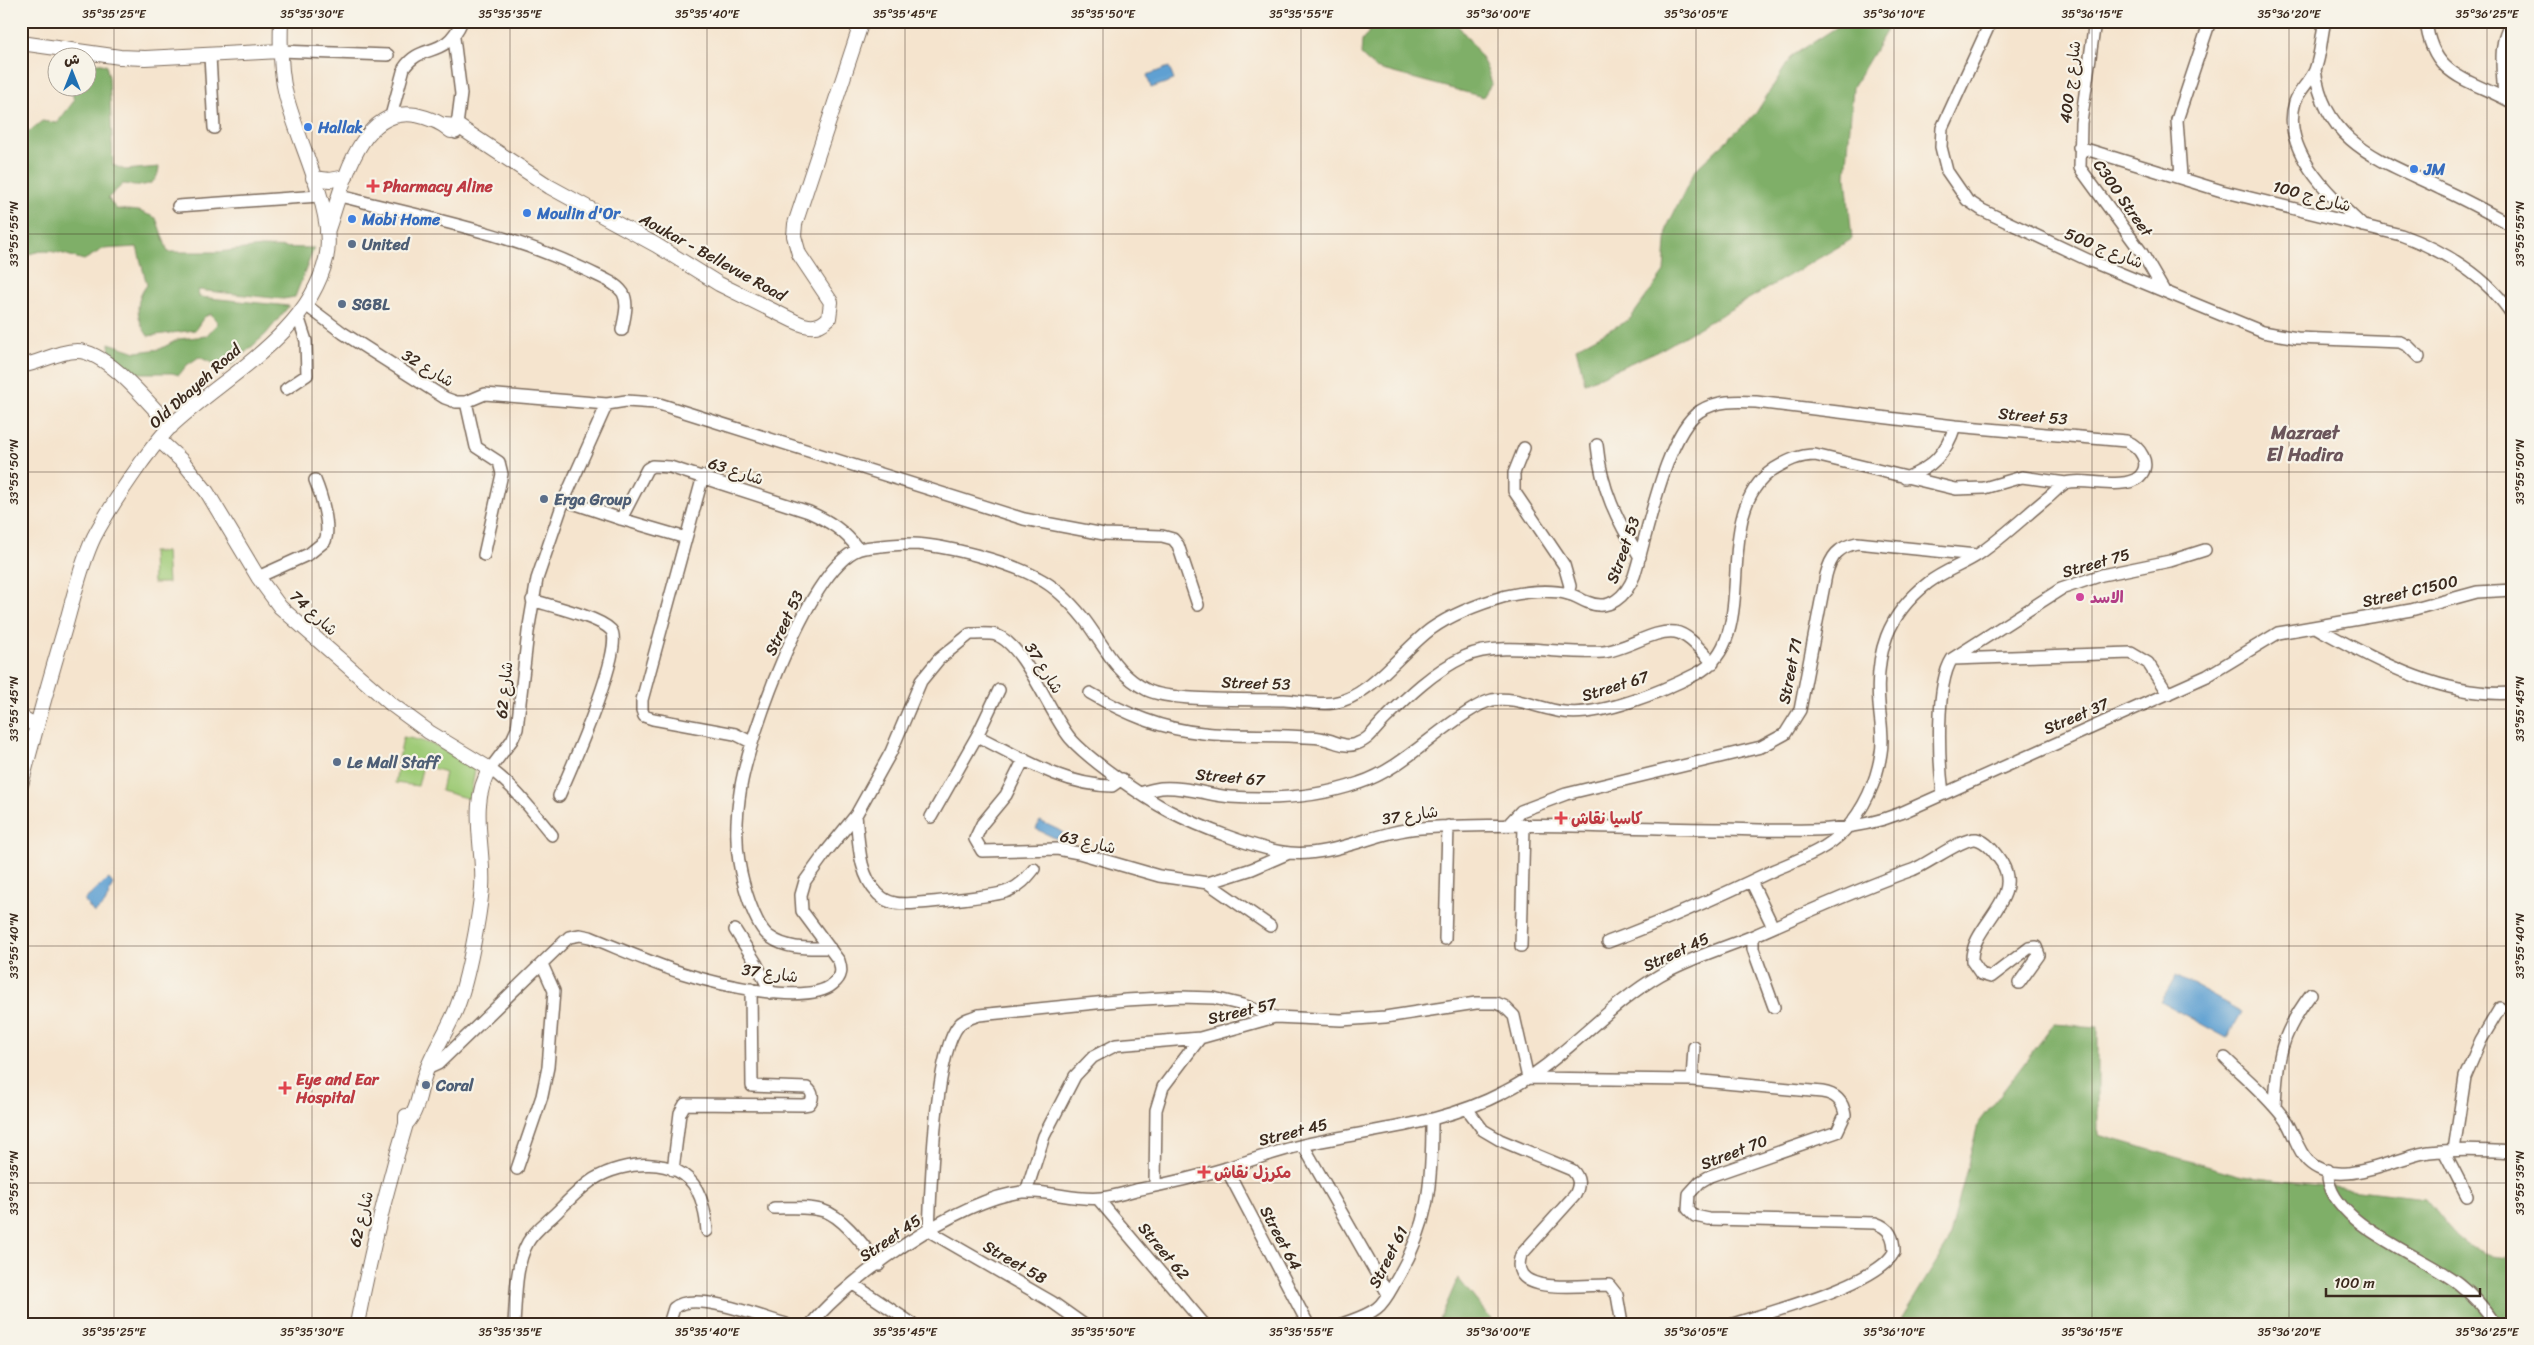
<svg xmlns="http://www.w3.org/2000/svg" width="2534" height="1345" font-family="Sriracha,'Playpen Sans Arabic',sans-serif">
	<rect width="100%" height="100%" fill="#f7f3e8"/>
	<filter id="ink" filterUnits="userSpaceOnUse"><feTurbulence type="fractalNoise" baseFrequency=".02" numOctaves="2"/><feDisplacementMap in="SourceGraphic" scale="10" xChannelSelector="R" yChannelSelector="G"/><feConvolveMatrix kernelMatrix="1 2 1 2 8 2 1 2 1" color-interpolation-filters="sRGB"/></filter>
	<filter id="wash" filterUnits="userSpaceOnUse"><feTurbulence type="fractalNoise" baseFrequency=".0096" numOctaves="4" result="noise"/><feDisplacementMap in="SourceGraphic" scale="20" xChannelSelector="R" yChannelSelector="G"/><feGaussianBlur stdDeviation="1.12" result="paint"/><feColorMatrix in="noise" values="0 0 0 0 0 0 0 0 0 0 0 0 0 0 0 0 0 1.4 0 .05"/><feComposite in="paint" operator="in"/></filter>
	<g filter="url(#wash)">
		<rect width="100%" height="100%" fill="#f5e4ce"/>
		<path fill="#9fcb77" stroke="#6d7a4a" d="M152 552H166L168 583H153Z
			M403 737C430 741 452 752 476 764L470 799 441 791 445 772 423 765 418 786 395 783Z"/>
		<path fill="#7faf68" stroke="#5d6c43" d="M1377 21H1454C1470 40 1485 58 1492 83L1483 97 1375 68 1361 55 1362 41Z
			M1837 27 1888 28 1853 87 1846 176 1852 239 1664 348 1585 383 1576 348 1630 319 1664 272 1667 227 1695 170 1756 113 1792 56Z
			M88 61 106 65 109 77 113 165 125 170 159 167C157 190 140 185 123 184L108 198 116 209 139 211 156 218 168 252H219L261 247 314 248 295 297 283 299 198 290 199 297 289 306 266 334 231 365 226 361 212 363 199 357 187 365 179 375 172 373H129L121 363 110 356 109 343 136 352 160 349 179 339 206 336 218 323 211 314 204 317 195 330 148 336C136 319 134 301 147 285L137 247 103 249 84 260C62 254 42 244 21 259V138L42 121 57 123 74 101 71 88H88Z
			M2054 1024 2098 1027V1135L2242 1176 2425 1198C2452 1230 2466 1259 2513 1256V1324H1898L1948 1243 1978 1124Z
			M1458 1278 1495 1324H1438Z"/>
		<path fill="#5fa0d2" stroke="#4d6578" d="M1169 67 1174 80 1151 88 1147 75Z
			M1040 821 1063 832 1059 840 1036 829Z
			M109 879 113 884 105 904 94 913 84 900C94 893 99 885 109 879Z
			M2176 976 2242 1012 2227 1038 2161 1002Z"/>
	</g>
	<g filter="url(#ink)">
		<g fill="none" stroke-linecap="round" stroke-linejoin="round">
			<g stroke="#7c6b5c" stroke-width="14">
				<path id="minor" d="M1991 21 1942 128 1941 147 1947 171 1967 200 1982 210 2088 260 2263 332 2297 338 2400 342 2408 346 2419 357
					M2095 21 2081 123 2080 168 2142 253 2164 291
					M2325 21C2321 37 2321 55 2315 70 2310 82 2299 90 2295 102 2280 151 2332 197 2363 226
					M2426 21C2432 79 2471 79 2513 103
					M454 38 461 94 456 133
					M280 51 388 55
					M210 56 214 128
					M2315 70C2325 145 2382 160 2441 189 2466 200 2489 213 2513 226
					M2504 98C2503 74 2497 42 2512 21
					M391 116 404 68C421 42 445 60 462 21
					M2079 147 2222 191 2401 235C2443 250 2488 277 2513 316
					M2181 176 2177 120 2210 21
					M340 196C426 218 507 232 588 271 600 277 615 282 623 293 629 304 624 319 622 330
					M178 206 319 196
					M307 306 343 333 445 398 456 402H466L485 394 607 404 626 401 656 403 1024 519 1104 534 1162 536 1173 539 1178 545 1198 605
					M286 389 307 375 306 341 298 316
					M466 402 476 447 499 462 502 474 484 555
					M1597 445C1601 488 1617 521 1640 557
					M1524 448 1514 473V491L1564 565 1570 586 1568 594
					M703 476 642 700V710L644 716 653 719 735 734 751 742
					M1905 478C1932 468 1946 454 1955 426
					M564 500 621 519 686 538
					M621 519 647 469 652 466 670 467 809 512C829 521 845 531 858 549
					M258 577 309 554 325 541C331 527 321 494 315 480
					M532 600C551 606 599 617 611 630 626 646 569 773 559 796
					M2315 627C2376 660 2441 698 2513 693
					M1953 659 2131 653 2148 663 2168 694
					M1090 693C1126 714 1161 729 1203 733 1237 737 1271 734 1305 737 1311 737 1318 737 1324 739 1335 741 1344 748 1356 744 1369 740 1375 729 1384 720 1408 696 1434 671 1464 657 1498 640 1563 655 1603 652 1626 650 1654 629 1675 632 1689 634 1703 653 1713 663
					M977 736C1020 757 1062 785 1112 786L1122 779
					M1024 759 1006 795 982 824 975 839 982 851 1057 849 1079 853 1159 876 1208 883 1252 869 1289 853
					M1140 793C1147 791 1154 789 1161 788 1184 786 1208 795 1230 797 1273 800 1319 797 1359 783 1399 770 1430 736 1465 714 1473 709 1482 702 1492 700 1516 696 1540 709 1564 712 1601 717 1663 691 1696 674 1766 639 1706 514 1774 469 1787 461 1799 455 1815 455L1956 489 1984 488 2022 477 2066 483
					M1943 794C1939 763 1935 685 1952 659L2061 589 2102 575 2170 561 2205 550
					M856 815C859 842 858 874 878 894 882 898 889 902 895 903 905 906 998 896 1008 891 1020 886 1026 879 1034 869
					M931 817 977 736 999 690
					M1507 826 1521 811 1566 794 1761 747 1785 734 1800 710 1826 575C1831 556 1838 547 1857 543L1976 555
					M552 835C533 812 514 786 490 769L512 740 517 729 528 632 537 579 564 500 607 404
					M1751 881 1773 927
					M1208 883 1270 926
					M735 930 756 963 771 993
					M1753 936V949L1774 1007
					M1445 939 1448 826
					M1521 946 1524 826
					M830 948C809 948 788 950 770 937 754 926 742 881 739 862 735 838 737 810 741 786 749 738 812 556 864 548 879 546 897 544 912 544 946 545 1009 562 1038 578 1056 587 1072 604 1084 619 1104 645 1116 675 1147 690 1171 702 1254 699 1284 700 1300 701 1318 705 1333 703 1370 698 1401 651 1431 629 1452 614 1482 603 1506 596 1524 592 1550 589 1568 594 1575 595 1581 600 1587 602 1610 612 1626 596 1634 576 1647 536 1666 433 1700 411 1718 400 1736 401 1756 402L1955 426 2126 441C2139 446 2153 464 2139 477 2123 491 2083 477 2066 483 2059 486 2052 495 2046 499 2024 517 2002 538 1979 554 1963 565 1945 570 1928 583 1887 615 1875 653 1879 704 1880 719 1884 738 1881 753 1877 781 1864 810 1844 831 1825 851 1797 860 1772 871 1718 897 1664 921 1608 942
					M2225 1058C2245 1078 2269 1097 2286 1121 2294 1133 2297 1150 2308 1161 2339 1191 2395 1157 2429 1152 2457 1149 2485 1150 2513 1152
					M427 1069 438 1064 569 937 580 935 590 937C620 949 651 963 682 973 714 983 807 1007 833 984 842 977 842 970 839 961L802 911 801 895 805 881 826 852 856 815 891 752 921 681 939 659 970 634C978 634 989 633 996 635 1025 645 1049 713 1070 738 1089 760 1143 797 1169 811 1198 826 1258 850 1290 853 1335 857 1376 831 1421 828 1521 821 1623 829 1724 829 1784 830 1844 836 1901 813L2207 676 2278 633 2411 610 2477 592 2513 590
					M1692 1080 1694 1047
					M2275 1107C2277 1057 2281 1034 2311 994
					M1468 1110 1483 1130 1500 1140 1572 1170C1580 1178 1580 1185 1575 1195L1521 1255C1506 1298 1586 1284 1609 1285L1617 1295 1622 1324
					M1303 1145 1388 1294
					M2454 1150 2465 1077 2481 1040 2500 1008
					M2444 1151 2467 1196
					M1226 1168 1308 1324
					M517 1169 542 1096 548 1067 554 991 542 964
					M673 1170 680 1113 685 1104 803 1105 809 1104C814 1099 813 1092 807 1088L752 1086 751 989
					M2328 1170C2323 1222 2426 1257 2459 1284 2473 1295 2485 1309 2495 1324
					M1155 1186 1156 1110 1163 1087 1200 1038
					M1026 1192 1044 1136 1075 1076 1093 1057 1116 1045 1200 1038 1275 1017 1341 1020 1385 1017 1476 1003H1496L1504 1006 1514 1016 1528 1078 1692 1080 1822 1092C1836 1094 1843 1101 1845 1115L1837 1132 1710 1176 1700 1182 1689 1194 1688 1209 1695 1216 1709 1219 1875 1223C1890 1228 1894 1237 1894 1252 1878 1284 1770 1312 1733 1324
					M1098 1199 1204 1324
					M774 1208C790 1208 809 1206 824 1211 844 1217 866 1249 879 1265
					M853 1284 913 1324
					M514 1324C516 1298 515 1265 528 1242 535 1230 548 1221 557 1212 569 1200 580 1188 594 1179 623 1161 678 1155 697 1190 704 1203 706 1217 707 1231
					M669 1324 674 1308C694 1290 761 1317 786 1324
					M811 1324C851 1276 959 1199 1022 1192 1048 1190 1075 1201 1101 1198 1113 1197 1125 1193 1136 1190 1166 1184 1197 1177 1227 1168 1252 1160 1277 1151 1303 1145 1372 1129 1440 1126 1504 1092 1562 1063 1603 1008 1660 975 1689 958 1722 949 1753 936 1806 913 1857 889 1912 870 1928 864 1963 837 1976 839 1987 841 1996 854 2002 863 2024 900 1970 926 1972 961L1981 974 1991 977 2029 948 2036 947 2039 955 2019 983
					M1083 1324 1052 1302 929 1231C931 1190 934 1053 959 1025 964 1019 971 1018 979 1015L1126 1000 1180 997 1214 998 1243 1005 1275 1017
					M1342 1324C1355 1319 1367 1316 1377 1308 1386 1301 1391 1289 1397 1279 1429 1224 1432 1183 1432 1121"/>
			</g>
			<g stroke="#7c6b5c" stroke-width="16">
				<path id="tertiary" d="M21 43 120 57 145 58 280 51
					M444 125 458 126 550 187 656 245 719 284 794 321C807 327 817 330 829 318L831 302 799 254 794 236 795 224 862 21
					M313 178 330 180 346 177
					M327 232C342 192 357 105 416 115 430 118 441 122 451 131
					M21 366C40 363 58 351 77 351 108 351 150 405 171 427
					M159 440 183 462 207 492 258 577 280 607 391 704 429 732 490 769C468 804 485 849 482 888 479 919 468 979 457 1007 449 1028 435 1048 427 1069 419 1087 420 1109 406 1124
					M21 717 37 726
					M21 785C35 731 50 678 66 624 74 596 81 564 94 537 107 512 124 487 141 463 150 451 160 437 171 426 224 376 308 335 326 259 337 214 297 141 286 95 280 71 280 46 281 21
					M357 1324C370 1256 386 1190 406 1124V1116"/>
			</g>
			<use href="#minor" stroke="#fff" stroke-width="11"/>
			<use href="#tertiary" stroke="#fff" stroke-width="14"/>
		</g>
	</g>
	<path fill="none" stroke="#3b2a1e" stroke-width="1" stroke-opacity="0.45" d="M114 21V1324M312 21V1324M510 21V1324M707 21V1324M905 21V1324M1103 21V1324M1301 21V1324M1498 21V1324M1696 21V1324M1894 21V1324M2092 21V1324M2289 21V1324M2487 21V1324M21 234H2513M21 472H2513M21 709H2513M21 946H2513M21 1183H2513"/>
	<g fill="#3f7fe0" stroke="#f7f3e8" stroke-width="2">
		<circle cx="308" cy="127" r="5"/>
		<circle cx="2414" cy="169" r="5"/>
		<circle cx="527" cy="213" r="5"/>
		<circle cx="352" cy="219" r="5"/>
	</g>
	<g fill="#e0444e" stroke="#f7f3e8" stroke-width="2">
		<path d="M370.5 178.5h5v5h5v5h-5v5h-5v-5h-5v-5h5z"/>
		<path d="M1558.5 810.5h5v5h5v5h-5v5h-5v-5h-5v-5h5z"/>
		<path d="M282.5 1080.5h5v5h5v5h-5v5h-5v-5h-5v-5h5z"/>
		<path d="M1201.5 1164.5h5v5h5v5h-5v5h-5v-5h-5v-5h5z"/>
	</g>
	<g fill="#5c6f8a" stroke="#f7f3e8" stroke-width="2">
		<circle cx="352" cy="244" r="5"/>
		<circle cx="342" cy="304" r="5"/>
		<circle cx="544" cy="499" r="5"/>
		<circle cx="337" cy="762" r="5"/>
		<circle cx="426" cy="1085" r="5"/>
	</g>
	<circle fill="#d1479c" stroke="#f7f3e8" stroke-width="2" cx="2080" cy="597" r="5"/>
	<g text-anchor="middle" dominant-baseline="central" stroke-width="4.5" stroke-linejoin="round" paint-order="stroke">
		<g font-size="16" fill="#3b2a1e" stroke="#f7f3e8">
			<text transform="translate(2070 82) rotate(-83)">شارع ج 400</text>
			<text transform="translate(2312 196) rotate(15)">شارع ج 100</text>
			<text transform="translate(2123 198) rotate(55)">C300 Street</text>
			<text transform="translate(2104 248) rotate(22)">شارع ج 500</text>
			<text transform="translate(713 257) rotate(29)">Aoukar - Bellevue Road</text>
			<text transform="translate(428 368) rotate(31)">شارع 32</text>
			<text transform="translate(195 386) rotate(-42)">Old Dbayeh Road</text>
			<text transform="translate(2033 416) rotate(5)">Street 53</text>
			<text transform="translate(736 471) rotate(18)">شارع 63</text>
			<text transform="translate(1623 550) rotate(-70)">Street 53</text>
			<text transform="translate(2096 563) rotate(-16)">Street 75</text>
			<text transform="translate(2410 591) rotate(-13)">Street C1500</text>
			<text transform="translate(314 613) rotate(43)">شارع 74</text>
			<text transform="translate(784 623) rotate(-65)">Street 53</text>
			<text transform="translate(1044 668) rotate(58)">شارع 37</text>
			<text transform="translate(1790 671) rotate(-79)">Street 71</text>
			<text transform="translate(1256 683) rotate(2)">Street 53</text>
			<text transform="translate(1615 686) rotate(-17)">Street 67</text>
			<text transform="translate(504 690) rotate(-84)">شارع 62</text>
			<text transform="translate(2076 716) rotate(-23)">Street 37</text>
			<text transform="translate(1230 777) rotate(5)">Street 67</text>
			<text transform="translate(1410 815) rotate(-8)">شارع 37</text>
			<text transform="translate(1088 842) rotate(13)">شارع 63</text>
			<text transform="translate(1676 952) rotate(-25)">Street 45</text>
			<text transform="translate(770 973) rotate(8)">شارع 37</text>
			<text transform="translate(1242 1011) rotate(-13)">Street 57</text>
			<text transform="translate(1293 1132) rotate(-14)">Street 45</text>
			<text transform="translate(1734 1152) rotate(-21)">Street 70</text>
			<text transform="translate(361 1219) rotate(-76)">شارع 62</text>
			<text transform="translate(890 1238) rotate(-34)">Street 45</text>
			<text transform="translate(1281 1238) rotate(62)">Street 64</text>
			<text transform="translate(1164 1251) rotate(50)">Street 62</text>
			<text transform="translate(1388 1257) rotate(-63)">Street 61</text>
			<text transform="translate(1015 1262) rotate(30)">Street 58</text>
		</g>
		<g font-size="16" font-weight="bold" fill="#366cbe" stroke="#f7f3e8" text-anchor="start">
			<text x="318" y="127">Hallak</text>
			<text x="2424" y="169">JM</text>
			<text x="537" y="213">Moulin d'Or</text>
			<text x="362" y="219">Mobi Home</text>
		</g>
		<g font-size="16" font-weight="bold" fill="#be3a42" stroke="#f7f3e8" text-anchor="start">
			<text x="383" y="186">Pharmacy Aline</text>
			<text x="1571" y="818">كاسيا نقاش</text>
			<text x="296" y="1079">Eye and Ear<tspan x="296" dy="18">Hospital</tspan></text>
			<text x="1214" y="1172">مكرزل نقاش</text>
		</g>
		<g font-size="16" font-weight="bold" fill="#4e5e75" stroke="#f7f3e8" text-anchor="start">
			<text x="362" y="244">United</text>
			<text x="352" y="304">SGBL</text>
			<text x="554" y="499">Erga Group</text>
			<text x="347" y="762">Le Mall Staff</text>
			<text x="436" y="1085">Coral</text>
		</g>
		<g font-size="16" font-weight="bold" fill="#b23c85" stroke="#f7f3e8" text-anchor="start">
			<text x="2090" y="597">الاسد</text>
		</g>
		<g font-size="19" font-weight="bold" fill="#6b555b" stroke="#f7f3e8">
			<text x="2305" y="432">Mazraet<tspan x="2305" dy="22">El Hadira</tspan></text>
		</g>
	</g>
	<rect width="2534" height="1345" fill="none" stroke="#f7f3e8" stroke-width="55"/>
	<g transform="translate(72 72)"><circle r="24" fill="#f7f3e8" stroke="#aca397"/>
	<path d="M0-4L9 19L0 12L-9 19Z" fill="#1f6fb2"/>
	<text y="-8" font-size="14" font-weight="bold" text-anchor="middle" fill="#3b2a1e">ش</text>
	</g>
	<path d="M2326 1288v8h154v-8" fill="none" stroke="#3b2a1e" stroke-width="2.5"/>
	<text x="2334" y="1288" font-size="15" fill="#3b2a1e" stroke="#f7f3e8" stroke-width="4" paint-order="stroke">100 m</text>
	<rect x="28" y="28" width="2478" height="1290" fill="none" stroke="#3b2a1e" stroke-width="2"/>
	<g font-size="12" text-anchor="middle" fill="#3b2a1e">
		<text x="114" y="18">35°35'25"E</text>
		<text x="312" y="18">35°35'30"E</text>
		<text x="510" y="18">35°35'35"E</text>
		<text x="707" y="18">35°35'40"E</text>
		<text x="905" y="18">35°35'45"E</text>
		<text x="1103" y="18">35°35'50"E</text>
		<text x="1301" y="18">35°35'55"E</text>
		<text x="1498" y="18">35°36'00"E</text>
		<text x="1696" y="18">35°36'05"E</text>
		<text x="1894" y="18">35°36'10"E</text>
		<text x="2092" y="18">35°36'15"E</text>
		<text x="2289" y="18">35°36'20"E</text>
		<text x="2487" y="18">35°36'25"E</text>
		<text transform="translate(14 234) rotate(-90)" y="4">33°55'55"N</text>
		<text transform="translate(2520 234) rotate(-90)" y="4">33°55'55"N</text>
		<text transform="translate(14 472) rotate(-90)" y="4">33°55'50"N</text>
		<text transform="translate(2520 472) rotate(-90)" y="4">33°55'50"N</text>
		<text transform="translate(14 709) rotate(-90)" y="4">33°55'45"N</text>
		<text transform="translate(2520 709) rotate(-90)" y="4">33°55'45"N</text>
		<text transform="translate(14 946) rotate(-90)" y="4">33°55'40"N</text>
		<text transform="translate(2520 946) rotate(-90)" y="4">33°55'40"N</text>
		<text transform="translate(14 1183) rotate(-90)" y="4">33°55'35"N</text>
		<text transform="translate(2520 1183) rotate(-90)" y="4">33°55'35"N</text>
		<text x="114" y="1336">35°35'25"E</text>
		<text x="312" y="1336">35°35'30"E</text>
		<text x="510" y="1336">35°35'35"E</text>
		<text x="707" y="1336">35°35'40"E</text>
		<text x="905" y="1336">35°35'45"E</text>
		<text x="1103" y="1336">35°35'50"E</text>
		<text x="1301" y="1336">35°35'55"E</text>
		<text x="1498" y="1336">35°36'00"E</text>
		<text x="1696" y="1336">35°36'05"E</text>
		<text x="1894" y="1336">35°36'10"E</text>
		<text x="2092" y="1336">35°36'15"E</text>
		<text x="2289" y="1336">35°36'20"E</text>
		<text x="2487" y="1336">35°36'25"E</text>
	</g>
</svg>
